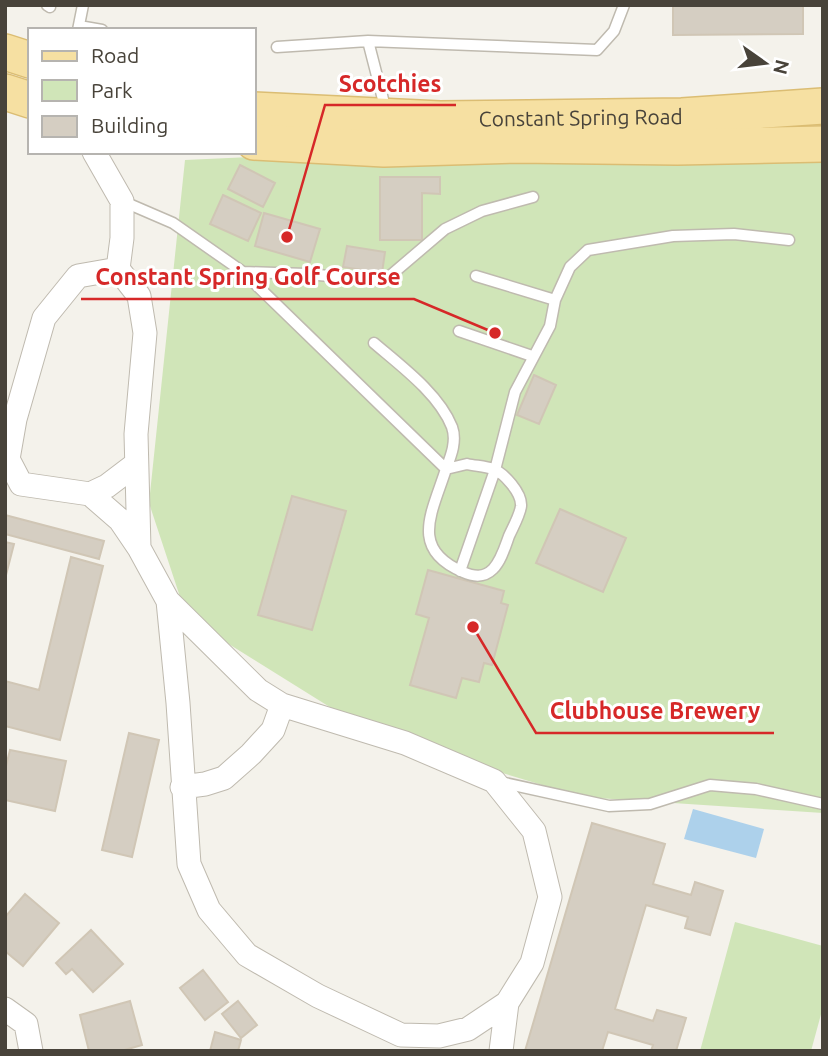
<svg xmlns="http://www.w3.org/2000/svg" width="828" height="1056" font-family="Ubuntu,sans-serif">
	<rect width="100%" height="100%" fill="#f4f2eb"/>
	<path fill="#d0e5b8" d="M517 145 652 148 823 163V813L582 797 373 734 187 618 149 503 185 160Z
		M735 922 823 946V1007L811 1051H700Z"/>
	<path fill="#add1eb" d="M693 809 764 829 756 858 684 839Z"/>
	<path fill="#d5cec2" stroke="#d0c6b5" stroke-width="2" d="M673 5H803V34L673 35Z
		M240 165 275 183 263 207 228 189Z
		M380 177H440V194L422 193V240H380Z
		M223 195 261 213 248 241 210 224Z
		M264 213 320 229 310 262 255 246Z
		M347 246 385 252 382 273 343 267Z
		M534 375 556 385 539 424 517 415Z
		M292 496 346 511 312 630 258 615Z
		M560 509 626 538 603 592 536 563Z
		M5 515 104 541 99 559 5 534Z
		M5 542 14 544 5 579Z
		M71 557 103 566 60 740 5 726V681L39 690Z
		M428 570 504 591 501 603 508 605 492 665 484 663 479 682 462 678 456 698 410 685 429 618 416 614Z
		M129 733 159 740 132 857 102 850Z
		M10 750 66 761 55 811 5 800V770Z
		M592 823 665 844 653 884 691 895 695 882 723 891 710 935 685 928 688 917 646 905 615 1009 653 1021 657 1010 686 1018 676 1051H651L653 1045 608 1032 602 1051H525Z
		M25 894 59 923 23 966 5 951V917Z
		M91 930 123 964 93 992 72 969 66 974 56 963Z
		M203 970 228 1002 205 1020 180 988Z
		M130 1001 142 1045 121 1051H89L80 1015Z
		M238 1001 257 1025 241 1038 222 1014Z
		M215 1032 241 1040 238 1051H210Z"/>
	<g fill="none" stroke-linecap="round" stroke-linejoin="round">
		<g stroke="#bfbaaf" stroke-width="13">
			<path id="service" d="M47 5 50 7
				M79 26 102 30
				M78 30 83 5
				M368 41 386 111
				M277 47 368 41 597 50 614 31 624 5
				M122 201 173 223 243 272 446 469C451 456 457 441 452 427 439 394 401 366 374 343
				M243 272 306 274 378 280 391 275 445 229 482 211 533 197
				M476 276 555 300
				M459 331 532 356
				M467 464C475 466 485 466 493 469 504 473 522 493 521 506 520 515 513 527 509 536 505 547 501 561 493 569 484 578 474 577 463 572 409 549 432 513 446 469Z
				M460 571 495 470 515 392 550 326 555 300 570 267 588 250 673 236 734 234 789 240
				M500 782 609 806 650 804 710 785 756 789 823 804"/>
		</g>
		<g stroke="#bfbaaf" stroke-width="25">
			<path id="minor" d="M94 152 122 201V238L118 269 139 296 145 333 136 434 139 548
				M118 269 78 276 44 318 15 419 8 459 21 484 90 494 107 486 136 464
				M90 494 120 520 139 548 168 601 258 690 282 705 405 743 494 781 534 831 550 897 532 963 507 1003 468 1029 439 1036 401 1035 318 996 247 955 209 910 189 864 178 703 168 601
				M182 787 205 784 224 778 251 754 273 730 282 705
				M5 1009 26 1024 31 1051
				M501 1051 507 1003"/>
		</g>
		<g stroke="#dbbd73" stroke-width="38">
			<g id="primary">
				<path d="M5 52 30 60"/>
				<path d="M5 92 30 100"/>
				<path id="s1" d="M254 110 440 119 682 116 823 106"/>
				<path d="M254 142 384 149 517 145 677 147 823 144"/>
			</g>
		</g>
		<use href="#service" stroke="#fff" stroke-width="10"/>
		<use href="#minor" stroke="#fff" stroke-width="23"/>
		<use href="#primary" stroke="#f6e0a2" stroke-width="35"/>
	</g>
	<g text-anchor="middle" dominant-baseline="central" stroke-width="6" stroke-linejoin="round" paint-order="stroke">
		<g font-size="21" fill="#48433a" stroke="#fff">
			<text stroke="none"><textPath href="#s1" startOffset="327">Constant Spring Road</textPath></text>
		</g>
	</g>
	<path fill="none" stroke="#d62828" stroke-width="2.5" d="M287 237L325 105H456M495 333L414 299H81M473 627L536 733H774"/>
	<g fill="#d62828" stroke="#fff" stroke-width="2.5">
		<circle cx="287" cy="237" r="7"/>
		<circle cx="495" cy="333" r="7"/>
		<circle cx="473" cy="627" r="7"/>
	</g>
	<g font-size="23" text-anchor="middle" font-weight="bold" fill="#d62828" stroke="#fff" stroke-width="6" stroke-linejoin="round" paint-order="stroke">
		<text x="390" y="92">Scotchies</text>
		<text x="248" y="285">Constant Spring Golf Course</text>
		<text x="655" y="719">Clubhouse Brewery</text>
	</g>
	<rect width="828" height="1056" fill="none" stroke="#48433a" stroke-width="14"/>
	<rect x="28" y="28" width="228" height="126" fill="#ffffff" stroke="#b6b4b0" stroke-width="2"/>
	<rect x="42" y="51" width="35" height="10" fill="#f6e0a2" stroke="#b6b4b0" stroke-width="2"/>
	<text x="91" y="63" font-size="21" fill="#48433a">Road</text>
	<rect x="42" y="80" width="35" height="21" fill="#d0e5b8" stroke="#b6b4b0" stroke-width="2"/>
	<text x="91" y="98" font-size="21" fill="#48433a">Park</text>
	<rect x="42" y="116" width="35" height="21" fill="#d5cec2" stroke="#b6b4b0" stroke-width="2"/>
	<text x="91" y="133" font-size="21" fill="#48433a">Building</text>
	<g transform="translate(765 63) rotate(104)" stroke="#ffffff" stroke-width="5" paint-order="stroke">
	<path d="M0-5L12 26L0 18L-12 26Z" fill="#48433a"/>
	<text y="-10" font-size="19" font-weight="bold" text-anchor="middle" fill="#48433a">N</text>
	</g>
</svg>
